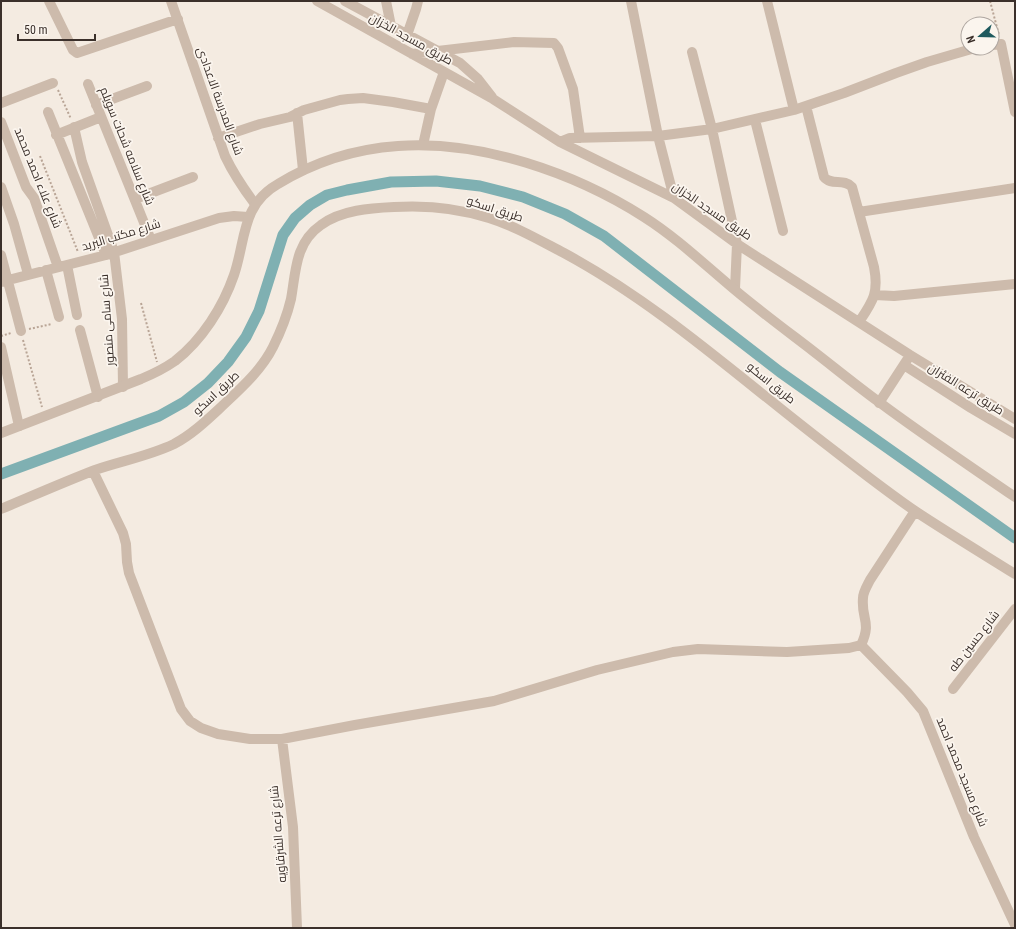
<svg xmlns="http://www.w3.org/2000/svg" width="1016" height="929" font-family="'Roboto Condensed',Cairo,sans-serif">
	<rect width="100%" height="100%" fill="#f4ebe1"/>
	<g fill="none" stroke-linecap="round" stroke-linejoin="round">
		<path stroke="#7fb0b2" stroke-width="11" d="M1 474 159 416 184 402 208 383 228 362 246 337 259 311 283 235 295 218 310 205 327 195 347 190 391 182 436 181 480 186 523 197 565 214 604 236 780 372 1015 538"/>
		<path stroke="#b9a596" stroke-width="2" stroke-dasharray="2 2" stroke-linecap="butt" d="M990 1 999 35
			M58 90 71 119
			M40 156 78 252
			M141 303 157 362
			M29 329 52 324
			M1 336 11 333
			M23 340 42 407"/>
		<path stroke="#cdbbac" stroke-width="10" d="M49 1 73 50 77 53 178 19
			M171 1 225 156C233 173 243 188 255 204
			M317 1 493 99 560 142 674 198 737 244 910 355 1015 419
			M345 1 460 63 478 79 492 97
			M386 1 391 26
			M767 1 794 110
			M407 35 416 9 418 1
			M992 45 1001 44 1015 112
			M692 52 712 129 737 244 735 289
			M412 54 514 42 554 43 558 48 573 89 580 138
			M88 84 151 240
			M1 103 53 83
			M96 105 147 86
			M806 106 824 177C831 186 844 178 852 187L874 267C879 293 873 301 859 322
			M48 112 106 255
			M297 113 303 170
			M755 120 783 231
			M1 122 26 187 34 198 58 267
			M74 127 82 162 114 252 122 319 123 387
			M56 135 101 117
			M218 138 260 124 290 117 304 110 340 100 348 99 363 98 393 102 431 109
			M560 142 570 138 658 136 631 1
			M423 145 431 109 444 72
			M1 187 14 224 28 274
			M674 198 658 136 712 129 794 110 844 93 896 73 927 62 975 48
			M135 199 193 177
			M859 212 1015 188
			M1 255 21 331
			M67 265 77 315
			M46 270 59 317
			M1 282 106 255 219 218 234 216 248 217
			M875 295 894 296 1015 284
			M80 330 98 397
			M1 347 19 426
			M904 365 971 408 1015 434
			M879 403 907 360
			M93 471 123 533 126 544 127 562 129 573 181 709 190 721 201 728 218 734 250 739H282L355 725 494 701 597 670 673 652 698 649 787 652 849 648 861 645C872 622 861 619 863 598 863 592 867 586 870 580L915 511
			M1 509C32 496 64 482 95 470 121 461 149 456 174 444 191 435 205 422 219 409 239 390 261 371 273 347 281 331 287 316 291 299 296 271 295 243 321 225 341 210 371 208 394 207 426 205 458 208 489 218 515 226 539 240 564 253 664 307 746 384 836 452 863 473 890 494 918 513 950 534 983 554 1015 574
			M861 645 907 692 923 711 974 837 1015 925
			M953 689 1015 609
			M282 739 293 827 297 928"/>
		<path stroke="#cdbbac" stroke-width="10" d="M1 433 141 379C153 374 165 368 175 361 202 340 223 307 234 275 246 240 241 205 278 184 314 162 355 149 398 146 481 140 575 173 644 217 677 238 705 265 735 290 760 311 787 331 813 351 835 368 857 386 879 402 923 435 970 466 1015 497"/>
	</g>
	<g text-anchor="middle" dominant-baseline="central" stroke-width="3.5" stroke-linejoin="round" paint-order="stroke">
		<g font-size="12" fill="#3b302b" stroke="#fbf5ee">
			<text transform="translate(411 39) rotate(29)">طريق مسجد الخزان</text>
			<text transform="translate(220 101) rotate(70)">شارع المدرسة الاعدادى</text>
			<text transform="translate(127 146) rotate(68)">شارع سلامه شحات سويلم</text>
			<text transform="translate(38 178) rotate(68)">شارع علاء احمد محمد</text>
			<text transform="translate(495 209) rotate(18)">طريق اسكو</text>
			<text transform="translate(712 211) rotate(34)">طريق مسجد الخزان</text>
			<text transform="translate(121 235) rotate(-17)">شارع مكتب البريد</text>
			<text transform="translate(107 320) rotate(-94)">شارع سامى منصور</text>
			<text transform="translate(771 383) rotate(39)">طريق اسكو</text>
			<text transform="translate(966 389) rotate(32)">طريق ترعه الفئران</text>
			<text transform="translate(216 393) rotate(-43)">طريق اسكو</text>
			<text transform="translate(974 641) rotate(-52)">شارع حسين طه</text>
			<text transform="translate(962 772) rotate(68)">شارع مسجد محمد احمد</text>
			<text transform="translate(278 834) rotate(-95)">شارع ترعه الشرقاويه</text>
		</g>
	</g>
	<rect width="1016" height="929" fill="none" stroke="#3b302b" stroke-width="4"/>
	<g transform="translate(980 36) rotate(250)"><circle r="19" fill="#fbf5ee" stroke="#aea6a0"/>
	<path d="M0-3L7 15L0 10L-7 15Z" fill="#1f5a5e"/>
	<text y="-6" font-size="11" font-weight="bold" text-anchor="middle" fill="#3b302b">N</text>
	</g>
	<path d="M18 34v6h77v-6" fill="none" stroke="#3b302b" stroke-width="2"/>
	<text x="24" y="34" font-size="12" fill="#3b302b" stroke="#fbf5ee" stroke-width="3" paint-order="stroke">50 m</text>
</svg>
